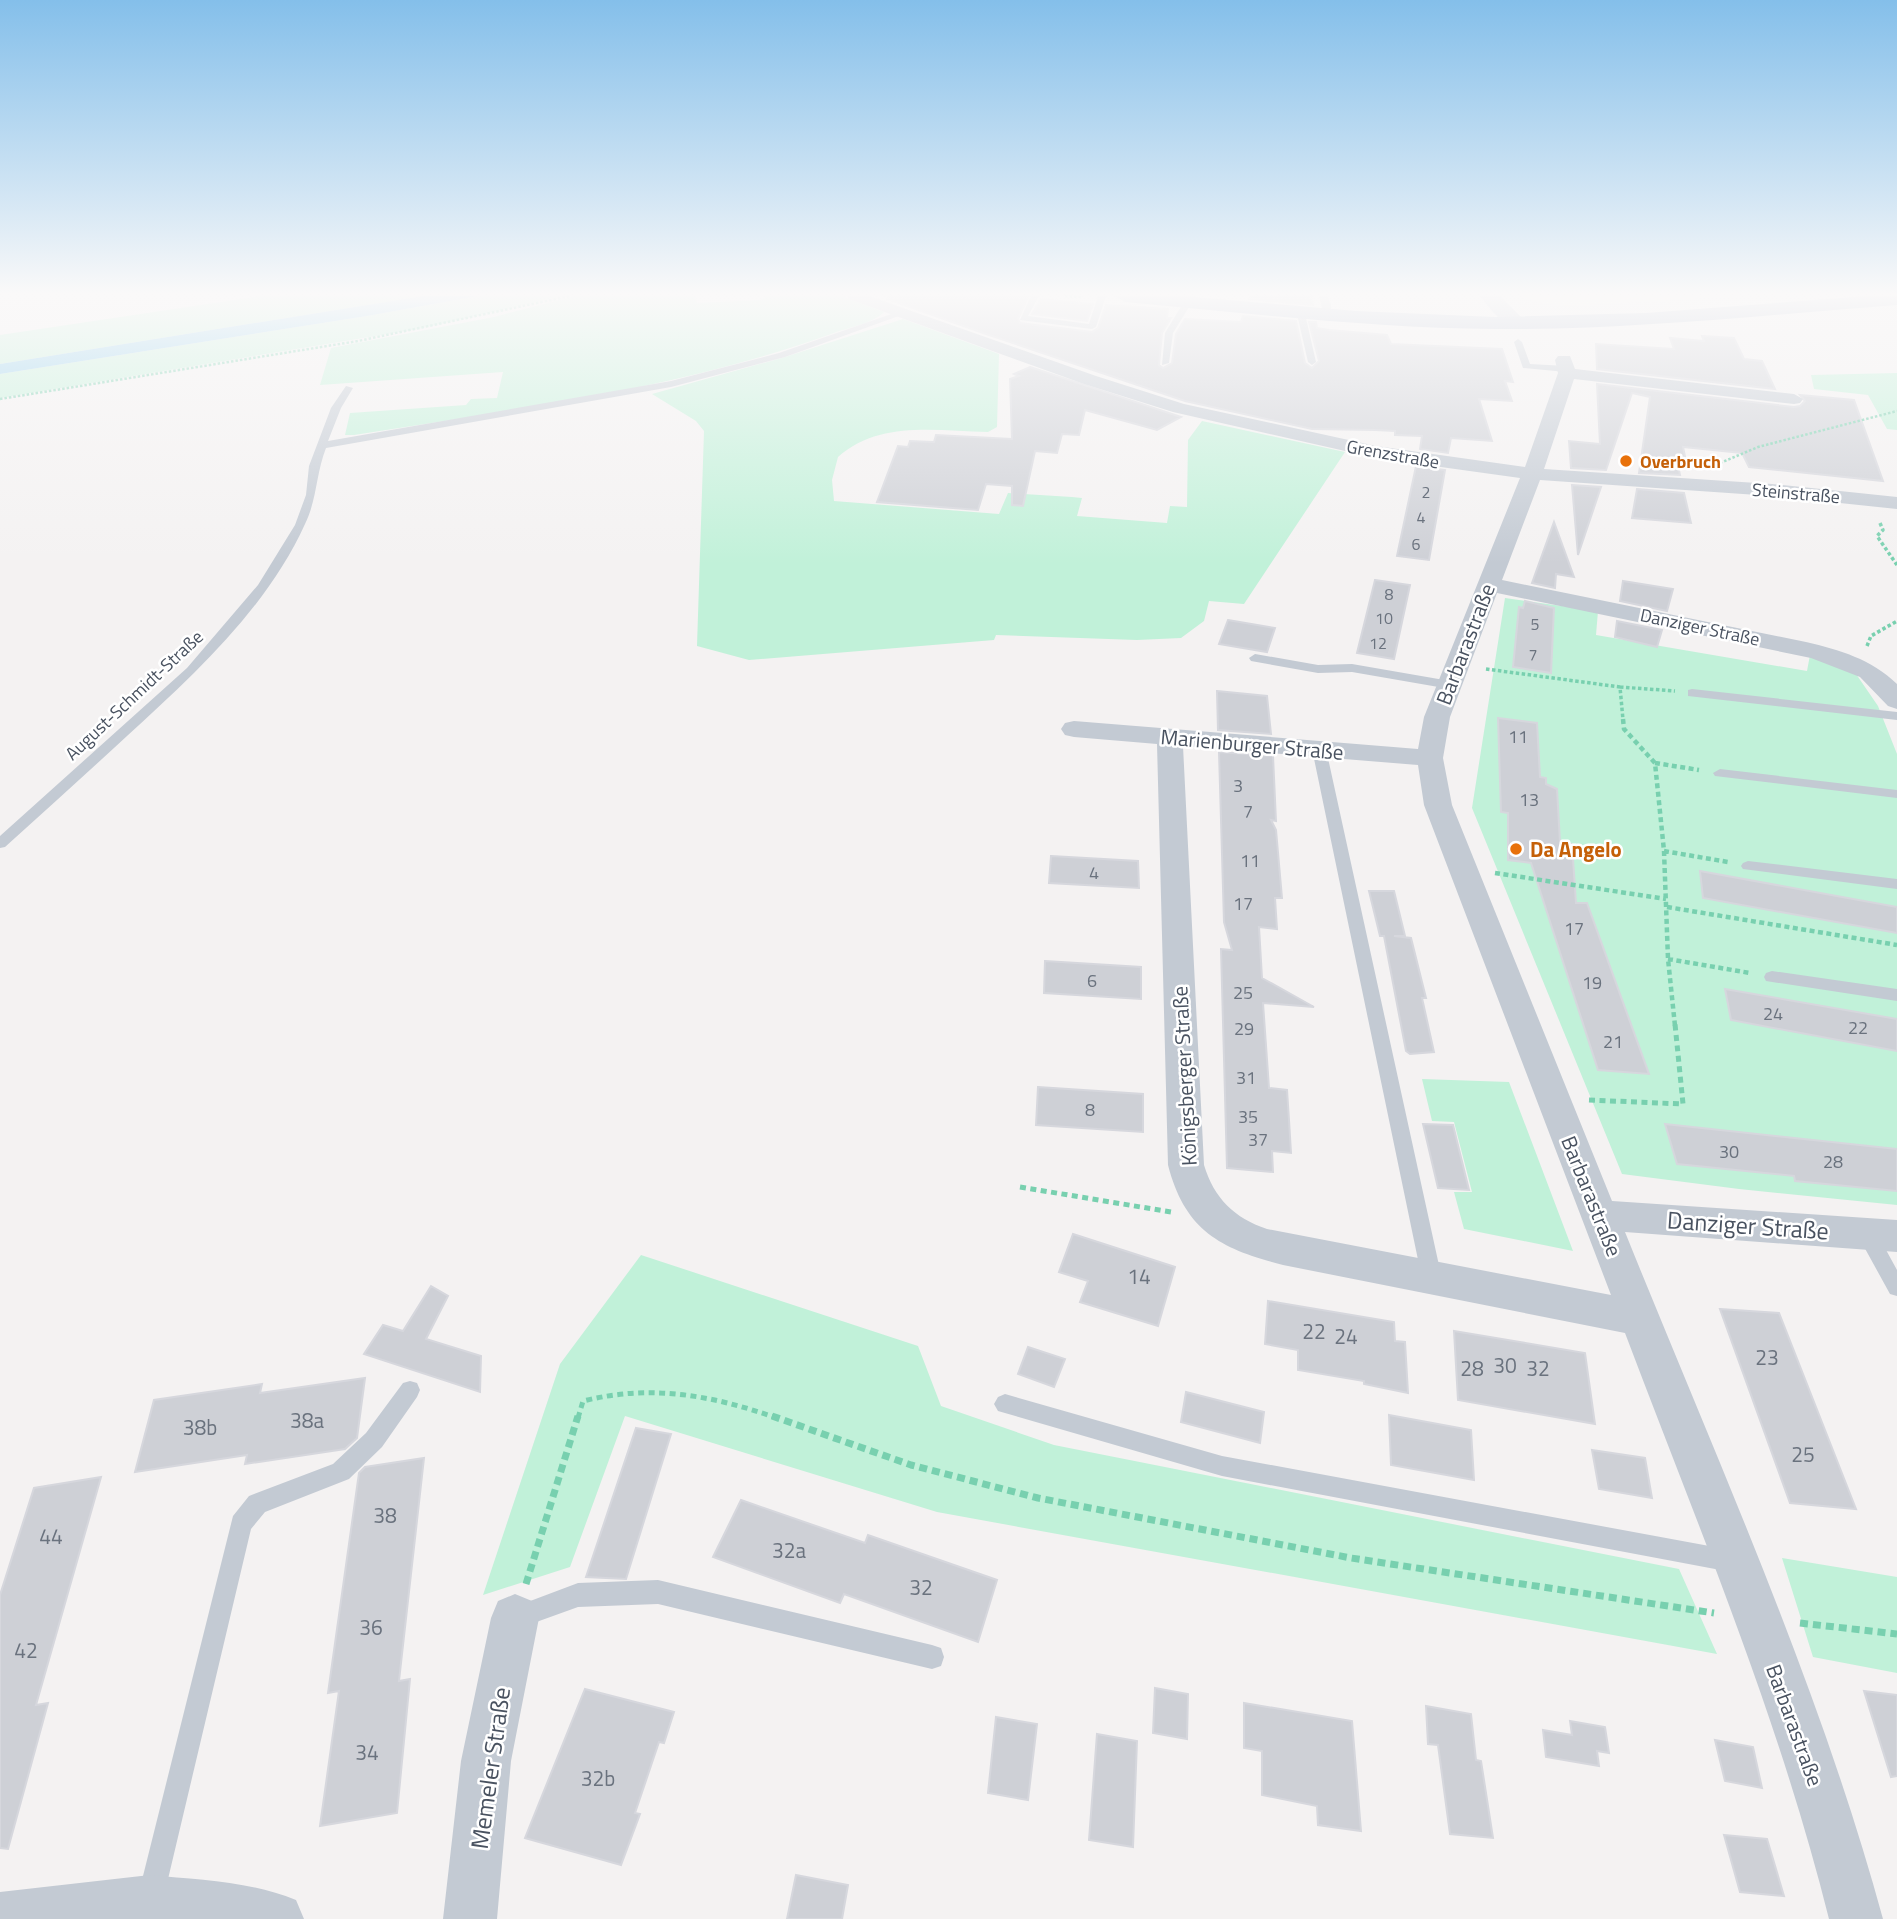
<svg xmlns="http://www.w3.org/2000/svg" width="1897" height="1919" font-family="'Titillium Web',sans-serif">
	<rect width="100%" height="100%" fill="#f4f2f2"/>
	<path fill="#fdfaed" d="M1523 296H1743L1567 306 1535 302Z"/>
	<path fill="#c1f1d9" d="M261 296H423L0 364V335Z
		M478 296H563L418 329 0 398V374L367 316Z
		M575 296H695L697 303 761 300 767 296H841L884 312C872 324 846 328 831 334 680 389 512 410 354 435H345L350 413 466 405 471 399 497 398 503 372 320 385 331 348 494 317Z
		M903 319 999 354 997 427 988 432C937 431 879 420 838 457L832 480 834 501 999 514 1008 493 1072 497 1082 498 1077 516 1167 523 1170 506 1187 507 1188 440 1202 421 1345 452 1244 604 1209 601 1204 621 1181 638 1137 640 996 635 994 640 749 660 697 646 704 431 696 421 652 394 785 357Z
		M1897 373V430L1887 429 1868 395 1814 389 1811 375Z
		M1505 598 1598 611 1596 635 1807 671 1810 655 1854 671 1878 706 1897 754V1205L1739 1189 1622 1174 1472 808Z
		M1422 1079 1509 1082 1573 1251 1464 1229 1454 1192H1472L1454 1122 1432 1121Z
		M641 1255 918 1346 941 1406 1054 1445 1679 1569 1717 1654 937 1512 625 1416 570 1567 483 1595 560 1364Z
		M1782 1558 1897 1577V1673L1813 1657Z"/>
	<path fill="#8ecfee" d="M423 296H478L367 316 0 374V364Z"/>
	<path fill="#ced0d6" stroke="#d6d7dd" stroke-width="2" d="M888 296 1028 297 1018 319 1020 323 1092 332 1098 328 1106 305 1168 309 1167 318H1171L1162 333 1159 365 1163 368 1172 363 1176 334 1185 319 1241 322 1243 316 1296 321 1305 363 1312 368 1319 361 1309 322H1316L1317 328 1329 330 1387 335 1391 344 1502 349 1513 382 1505 381 1512 401 1479 399 1492 441 1451 438 1448 453 1420 449 1422 436 1395 435V431L1375 430 1312 429 1185 401 986 334 887 299Z
		M1251 296H1311L1313 305 1249 299Z
		M1041 299 1093 304 1087 321 1032 314Z
		M1702 336 1734 338 1744 359 1762 361 1775 389 1597 369 1596 344 1674 349 1670 338 1704 341Z
		M1030 367 1181 417 1157 430 1085 410 1079 435 1062 434 1057 453 1035 451 1023 506 1012 505V486L986 484 978 510 877 502 898 446 908 447 910 441 934 442 936 435 1012 439 1010 379 1019 376 1014 374Z
		M1597 384 1794 407 1800 406 1805 401 1800 395 1854 400 1883 481 1749 467 1742 453 1683 447 1686 461 1677 460 1680 475 1639 473 1650 397 1632 393 1606 470 1571 468 1569 441 1600 444Z
		M1416 466 1445 470 1429 560 1397 556Z
		M1572 485 1601 487 1578 555Z
		M1637 489 1684 493 1691 523 1632 518Z
		M1554 522 1574 577 1556 574 1555 588 1532 583Z
		M1375 580 1410 585 1394 659 1357 653Z
		M1623 581 1673 589 1667 611 1620 601Z
		M1525 601 1554 608 1551 673 1513 667 1519 607 1523 608Z
		M1228 620 1275 628 1267 652 1219 644Z
		M1617 621 1662 630 1657 647 1615 637Z
		M1217 691 1267 696 1271 734 1218 730Z
		M1498 718 1537 723 1540 777 1546 778V784L1557 789 1560 842 1572 844 1576 903H1587L1649 1074 1598 1070 1531 863 1508 860V813L1501 812Z
		M1219 752 1273 756 1276 821 1271 820 1276 830 1282 898H1275L1277 929 1259 927 1262 978 1314 1007 1263 1003 1269 1088 1287 1090 1289 1120 1291 1153 1272 1151 1273 1172 1227 1168 1221 949 1232 950 1224 922Z
		M1051 856 1138 861 1139 888 1049 883Z
		M1700 871 1897 907V933L1703 898Z
		M1369 891H1394L1405 936H1394L1411 938 1426 998H1422L1434 1052 1410 1054 1406 1051 1384 936H1380Z
		M1045 961 1141 967V999L1044 993Z
		M1725 989 1897 1019V1051L1731 1020Z
		M1038 1087 1143 1094V1132L1036 1125Z
		M1423 1124 1453 1125 1469 1190 1438 1188Z
		M1665 1124 1897 1149V1191L1795 1181 1794 1176 1677 1164Z
		M1073 1234 1175 1267 1158 1326 1080 1302 1088 1281 1059 1272Z
		M431 1286 448 1296 426 1339 481 1356 480 1392 364 1354 383 1325 403 1331Z
		M1268 1301 1394 1322 1395 1341 1405 1342 1408 1393 1364 1384V1381L1298 1370V1350L1265 1344Z
		M1720 1309 1779 1313 1856 1509 1790 1503Z
		M1454 1331 1585 1353 1595 1424 1458 1400Z
		M1028 1347 1065 1359 1054 1387 1018 1374Z
		M365 1378 357 1438 345 1449 245 1464 247 1455 135 1472 154 1400 262 1384 260 1393Z
		M1186 1392 1264 1412 1260 1443 1181 1422Z
		M1389 1415 1471 1430 1474 1480 1391 1465Z
		M636 1428 671 1434 626 1579 586 1577Z
		M1592 1450 1645 1458 1652 1498 1599 1489Z
		M424 1458 399 1681 410 1679 397 1813 320 1826 339 1691 328 1693 359 1473 365 1467Z
		M101 1477 36 1705 48 1703 8 1849 0 1848V1595L34 1488Z
		M741 1500 865 1543 868 1535 997 1580 978 1642 844 1594 840 1603 713 1557Z
		M1155 1688 1188 1694 1187 1739 1153 1733Z
		M585 1689 674 1712 664 1743 659 1742 635 1813 640 1814 621 1865 525 1838Z
		M1864 1691 1897 1695V1776L1891 1777Z
		M1244 1703 1352 1721 1361 1831 1318 1825 1317 1806 1262 1795V1751L1244 1748Z
		M1426 1706 1471 1714 1476 1760 1481 1761 1493 1838 1450 1834 1438 1745 1428 1744Z
		M996 1717 1037 1724 1028 1800 988 1793Z
		M1570 1721 1605 1727 1609 1753 1597 1751 1599 1766 1546 1757 1543 1730 1572 1735Z
		M1097 1734 1137 1741 1133 1847 1089 1840Z
		M1715 1740 1753 1747 1762 1788 1725 1781Z
		M1724 1835 1767 1839 1784 1896 1740 1892Z
		M796 1875 848 1885 842 1919H787Z"/>
	<g fill="none" stroke-linecap="round" stroke-linejoin="round">
		<path stroke="#78d0af" stroke-width="2.5" stroke-dasharray="2.5 2" stroke-linecap="butt" d="M1065 296 1082 297
			M0 399 358 341 570 296
			M1720 463 1758 447 1897 411"/>
		<path stroke="#78d0af" stroke-width="3.5" stroke-dasharray="3.5 2.5" stroke-linecap="butt" d="M1880 523 1883 530 1877 536 1897 565
			M1867 646 1871 636 1897 621
			M1486 669 1620 687 1623 720
			M1620 687 1675 691"/>
		<path stroke="#78d0af" stroke-width="4.5" stroke-dasharray="5 3.5" stroke-linecap="butt" d="M1623 719 1624 729 1655 763 1664 851 1668 959 1675 1026
			M1655 763 1699 770
			M1664 851 1728 862
			M1495 873 1666 899
			M1667 907 1897 945
			M1668 959 1750 973"/>
		<path stroke="#78d0af" stroke-width="5" stroke-dasharray="6 4.5" stroke-linecap="butt" d="M1589 1100 1683 1104 1675 1024
			M1020 1187 1171 1212
			M578 1418 583 1401C651 1384 711 1395 777 1418"/>
		<path stroke="#78d0af" stroke-width="7" stroke-dasharray="8 5" stroke-linecap="butt" d="M772 1416 911 1465 1038 1498 1351 1558 1714 1613
			M526 1584 578 1416
			M1800 1623 1897 1634"/>
		<path fill="#c3cad3" fill-rule="evenodd" d="M1031 296H1039L1028 316 1089 324 1098 296H1106L1096 327 1092 329 1020 320Z
			M1319 296H1327L1331 304V318L1324 316Z
			M1185 300 1192 302 1173 333 1169 363 1162 365 1165 333Z
			M900 311 907 313 785 357 671 387 326 448C316 473 317 500 305 524 267 608 194 675 127 736 87 773 46 810 5 847L0 848V836L187 668 258 585 295 525 306 495 309 466 331 408 346 386 353 388 341 408 328 441 671 381 779 353Z
			M1301 312 1305 314 1316 362 1312 365 1308 362 1297 314Z
			M1518 339 1522 342 1530 364 1566 366 1570 369 1566 372 1523 368 1514 342Z
			M1255 654 1318 665 1352 664 1450 681 1456 685 1450 689 1352 672 1318 673 1251 661 1249 658Z
			M1692 689 1897 712V720L1688 696V690Z
			M1319 745 1326 749 1442 1279 1439 1285 1432 1287 1425 1285 1422 1279 1312 749Z
			M1720 769 1897 790V798L1715 776 1713 773Z
			M1748 861 1897 879V889L1743 869 1741 866 1743 863Z
			M1772 971 1897 989V1001L1766 981 1764 977 1766 973Z
			M1867 1226 1874 1228 1897 1270V1296L1890 1294 1857 1234 1860 1228Z
			M410 1381 417 1383 420 1390 417 1397 382 1447 349 1479 265 1512 251 1529 164 1896 161 1906 151 1909 141 1906 138 1896 233 1516 249 1496 333 1464 366 1433 403 1383Z
			M1005 1394 1222 1456 1731 1550 1739 1553 1742 1561 1739 1569 1731 1572 1222 1476 998 1411 994 1404 998 1397Z
			M658 1580 932 1645 941 1648 944 1657 941 1666 932 1669 658 1604 578 1607 517 1629 509 1625 505 1617 509 1609 578 1583Z"/>
		<path fill="#c3cad3" fill-rule="evenodd" d="M847 296H869L1096 376 1184 404 1376 446 1525 467 1558 373 1555 360 1558 356H1570L1575 369 1794 394 1803 399 1800 403 1794 404 1574 379 1544 469 1772 484 1897 497V509L1772 496 1540 480 1502 580 1806 642C1840 650 1871 659 1897 684V709L1888 706 1860 677 1811 658 1497 593 1450 717 1443 758 1452 805 1612 1201 1897 1220V1252L1625 1232C1716 1458 1819 1684 1883 1919H1829C1779 1718 1698 1526 1625 1333L1283 1265C1221 1249 1185 1231 1168 1165L1157 744 1074 737 1065 735 1061 729 1065 723 1074 721 1418 749 1424 717 1520 478 1376 458 1173 412 1084 384 849 299ZM1183 746 1418 765 1424 805 1611 1295 1267 1229C1234 1218 1214 1198 1204 1165Z
			M515 1594 532 1601 539 1618 511 1761 497 1919H443L461 1761 491 1618 498 1601Z
			M150 1875C199 1880 250 1881 296 1900L304 1919H0V1892Z"/>
		<path fill="#c5cdda" fill-rule="evenodd" d="M1480 296H1500L1527 323 1524 327C1507 332 1490 309 1480 296Z"/>
		<path fill="#b2bdd1" fill-rule="evenodd" d="M1115 296H1182L1356 311 1495 317 1646 313 1867 296H1897V305C1763 315 1629 330 1495 329 1371 328 1248 313 1125 302Z"/>
	</g>
	<linearGradient id="sky" x2="0" y2="1"><stop stop-color="#84bfea"/><stop offset="0.52" stop-color="#faf9f9"/><stop offset="1" stop-color="#faf9f9" stop-opacity="0"/></linearGradient>
	<rect width="1897" height="564" fill="url(#sky)"/>
	<g fill="#e8710a" stroke="#fff" stroke-width="2.5">
		<circle cx="1626" cy="461" r="7"/>
		<circle cx="1516" cy="849" r="7"/>
	</g>
	<g text-anchor="middle" dominant-baseline="central" stroke-width="5" stroke-linejoin="round" paint-order="stroke">
		<g font-size="16" fill="#6a727e">
			<text x="1426" y="492">2</text>
			<text x="1421" y="517">4</text>
			<text x="1416" y="544">6</text>
			<text x="1389" y="594">8</text>
			<text x="1384" y="618">10</text>
			<text x="1535" y="624">5</text>
			<text x="1378" y="643">12</text>
			<text x="1533" y="654">7</text>
		</g>
		<g font-size="18" fill="#495260" stroke="#fff">
			<text transform="translate(1393 454) rotate(10)">Grenzstraße</text>
			<text transform="translate(1796 493) rotate(5)">Steinstraße</text>
			<text transform="translate(1700 627) rotate(12)">Danziger Straße</text>
			<text transform="translate(134 695) rotate(-43)">August-Schmidt-Straße</text>
		</g>
		<g font-size="18" font-weight="bold" fill="#c56008" stroke="#fff" text-anchor="start">
			<text x="1640" y="461">Overbruch</text>
		</g>
		<g font-size="18" fill="#6a727e">
			<text x="1518" y="736">11</text>
			<text x="1238" y="785">3</text>
			<text x="1529" y="799">13</text>
			<text x="1248" y="811">7</text>
			<text x="1250" y="860">11</text>
			<text x="1094" y="872">4</text>
			<text x="1243" y="903">17</text>
			<text x="1574" y="928">17</text>
			<text x="1092" y="980">6</text>
			<text x="1592" y="982">19</text>
			<text x="1243" y="992">25</text>
			<text x="1773" y="1013">24</text>
			<text x="1858" y="1027">22</text>
			<text x="1244" y="1028">29</text>
			<text x="1613" y="1041">21</text>
			<text x="1246" y="1077">31</text>
			<text x="1090" y="1109">8</text>
			<text x="1248" y="1116">35</text>
			<text x="1258" y="1139">37</text>
			<text x="1729" y="1151">30</text>
			<text x="1833" y="1161">28</text>
		</g>
		<g font-size="21" fill="#495260" stroke="#fff">
			<text transform="translate(1465 644) rotate(-69)">Barbarastraße</text>
			<text transform="translate(1252 744) rotate(5)">Marienburger Straße</text>
			<text transform="translate(1184 1076) rotate(-93)">Königsberger Straße</text>
			<text transform="translate(1592 1196) rotate(68)">Barbarastraße</text>
			<text transform="translate(1795 1725) rotate(70)">Barbarastraße</text>
		</g>
		<g font-size="21" font-weight="bold" fill="#c56008" stroke="#fff" text-anchor="start">
			<text x="1530" y="849">Da Angelo</text>
		</g>
		<g font-size="21" fill="#6a727e">
			<text x="1139" y="1276">14</text>
			<text x="1314" y="1331">22</text>
			<text x="1346" y="1336">24</text>
			<text x="1767" y="1357">23</text>
			<text x="1505" y="1365">30</text>
			<text x="1472" y="1368">28</text>
			<text x="1538" y="1368">32</text>
			<text x="307" y="1420">38a</text>
			<text x="200" y="1427">38b</text>
			<text x="1803" y="1454">25</text>
			<text x="385" y="1515">38</text>
			<text x="51" y="1536">44</text>
			<text x="789" y="1550">32a</text>
			<text x="921" y="1587">32</text>
			<text x="371" y="1627">36</text>
			<text x="26" y="1650">42</text>
			<text x="367" y="1752">34</text>
			<text x="598" y="1778">32b</text>
		</g>
		<g font-size="24" fill="#495260" stroke="#fff">
			<text transform="translate(1748 1225) rotate(4)">Danziger Straße</text>
			<text transform="translate(490 1768) rotate(-82)">Memeler Straße</text>
		</g>
	</g>
</svg>
